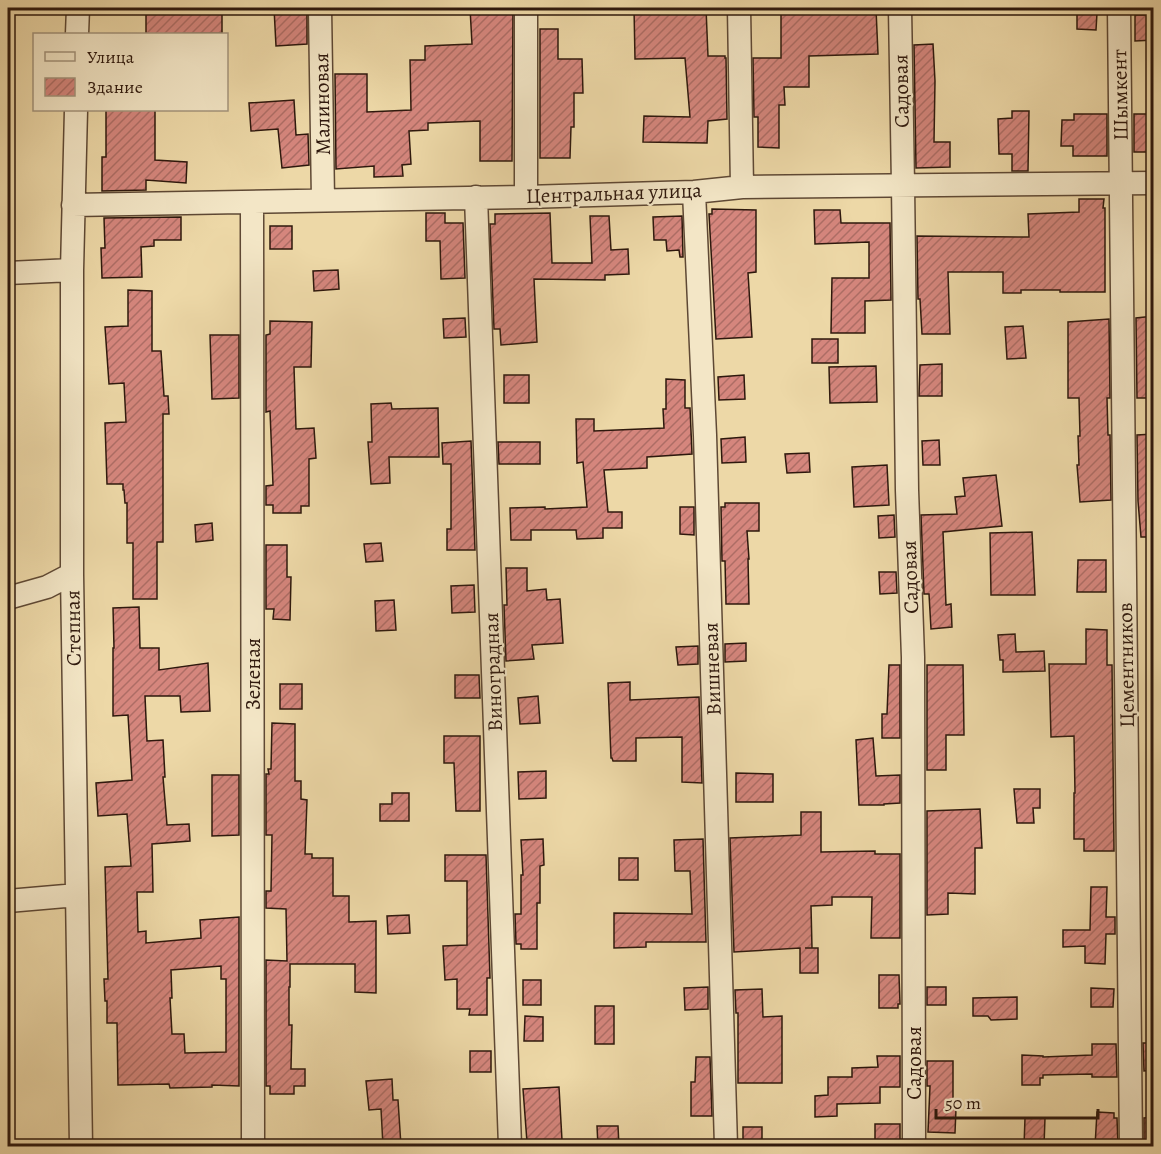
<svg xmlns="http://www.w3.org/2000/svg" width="1161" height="1154" font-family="Alegreya,serif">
	<defs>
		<pattern id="building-hatch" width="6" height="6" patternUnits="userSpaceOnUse" patternTransform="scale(1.5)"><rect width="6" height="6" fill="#d5867d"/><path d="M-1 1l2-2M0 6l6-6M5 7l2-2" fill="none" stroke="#ad6d65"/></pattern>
	</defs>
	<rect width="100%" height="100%" fill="#edd8a7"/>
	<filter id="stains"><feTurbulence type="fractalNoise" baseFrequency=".00333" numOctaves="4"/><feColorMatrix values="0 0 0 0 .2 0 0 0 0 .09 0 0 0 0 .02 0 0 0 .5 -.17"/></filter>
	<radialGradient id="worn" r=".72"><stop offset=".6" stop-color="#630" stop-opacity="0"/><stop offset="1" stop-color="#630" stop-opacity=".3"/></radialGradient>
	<path fill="url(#building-hatch)" stroke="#2e180d" stroke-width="1.5" fill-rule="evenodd" d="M146 8H168V12L222 10V33L146 34Z
		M274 8H307V44L276 46Z
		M470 8H513L512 161H480V121L428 123V130L409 131 411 164 402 165 403 176 374 177V166L336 169 335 74H367V112L411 110 410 60H425V46L472 44Z
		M634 8H706L708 56H725V58H726L727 119 708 121 707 143 643 142 644 116 690 117 685 58 635 59Z
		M781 8H806V11L876 9 878 54 809 56V87H784L785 105H779V148L758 147V117H754L753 58H781Z
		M1077 12 1097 13 1096 30 1077 29Z
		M1135 15H1154V40L1135 41Z
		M540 29H558V59H582L583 93H574V127H571L570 158H540Z
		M933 44 935 81 934 142H950V167L916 168 914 45Z
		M294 100 296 135 308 134 309 165 282 168 278 129 251 131 249 103Z
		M106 110H155V160L187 162 186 183 146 180V190L102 191V157H106Z
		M1012 111H1029L1028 171H1012V154H999L998 119 1012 118Z
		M1074 114H1107V156H1073V146H1061L1062 120H1074Z
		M1134 114H1154V152H1134Z
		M1079 199H1104L1103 208H1105V292H1060V290H1021V293H1003V272H948L950 334H922L920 299H918L917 236 1029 237 1028 214 1079 212Z
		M712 209 756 210V272L748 273 752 337 716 339 709 214H712Z
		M814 210H840L841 223H890L891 300 865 301V333H831L832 278H869V242L815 244Z
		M426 213H445V223H463L465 278 441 279 440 241H426Z
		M550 213 552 263H592L590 216H609L611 250 628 249 629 274 605 275V280L534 279 537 342 501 345 500 329H494L490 224H495V214Z
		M682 216 683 257H680L679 250 667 251 666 240H654L653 217Z
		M181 217V240H154V246L141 247 142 277 102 278 101 248H105L104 218Z
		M270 226H292V249H270Z
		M338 270 339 289 314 291 313 271Z
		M128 290 152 291V351H161L164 396H168L169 414H163V542H157V599H133V543H127V503H125L124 490H123V484H107L105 423 126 422 124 383 109 384 105 327 128 326Z
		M1154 316V398H1137L1136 318Z
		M465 318 466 337 444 338 443 319Z
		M1109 319 1110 398H1107L1108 435H1110L1111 500 1080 502 1077 465H1079L1078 436H1080L1079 398H1068V322Z
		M270 321 312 322 311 367H294L296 429 314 428 316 458 309 459V506H301V513H273V505H266V486L273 485 270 411 266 412V335L270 334Z
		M1023 326 1026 358 1007 359 1005 327Z
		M210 335H239V398L212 399Z
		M812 339H838V363H812Z
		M942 364V396H919L920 365Z
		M876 366 877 402 830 403 829 367Z
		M504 375H529V403H504Z
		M744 375 745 399 719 400 718 377Z
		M666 379 685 380V408H690L692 454 647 457V468L604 470 608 512H622V528H603V538L577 539 576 530H531V540H511L510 508 545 507V509L587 507 583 462 577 463 576 419H594V431L664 428 663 409H666Z
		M391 403 392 409 438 408 439 457H389L390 483 371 484 368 442H372L371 404Z
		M1154 434V537H1141L1138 501 1137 435Z
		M745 437 746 462 722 463 721 439Z
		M939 440 940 465H923L922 441Z
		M471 441 475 550H447V529H451V464H443L442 443Z
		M498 442H540V464H499Z
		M809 453 810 472 787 473 785 454Z
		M887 465 889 505 854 507 852 467Z
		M996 475 1002 526 943 532 946 605 951 604 952 627 931 629 929 594H924L921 515 957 514 955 497 965 496 963 478Z
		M725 503H759V531H747L749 559H748L749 604H726L725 561H722L721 507H725Z
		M680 507H694V535L680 534Z
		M894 515 895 537 879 538 878 516Z
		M212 523 213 540 196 542 195 525Z
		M1032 532 1035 595H991L990 533Z
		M381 543 383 561 366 562 364 544Z
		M266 545H287V577H291L290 620 273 619 274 609H266Z
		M1078 560H1106V592H1077Z
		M506 568H527V591L546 589 547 600 560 599 563 643 532 645 534 659 506 661 504 605H507Z
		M879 572H896L897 593 880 594Z
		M474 585 475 612 452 613 451 586Z
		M394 600 396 630 376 631 375 601Z
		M139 607 140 648H159V670L208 663 210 711 181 712 180 696H145L147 741 163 740 165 777H163L167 825 189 824 190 841 152 844 153 892H137L138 932 146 931V943L201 938 200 920 239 917V1086L212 1085V1087L170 1088 169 1084 118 1085 117 1023H107V1001H105L104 979H108L105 867 131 866 127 814 98 816 96 783 132 780 128 715 113 716V648H114L113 608ZM221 966V979H226V1052L185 1053 184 1034H172L170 998H172L171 970Z
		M1086 629 1107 630V665H1112L1114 851H1084V839H1074V793H1075L1074 736 1051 737 1049 664H1086Z
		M1015 634 1016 652 1044 651 1045 671 1003 672V660H1000L998 635Z
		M746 643V661L725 662V644Z
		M698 646V664L678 665 676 647Z
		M889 665H900V738H882V714H887Z
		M927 665H963L964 735H946V770H927Z
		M455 675H479L480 698H455Z
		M630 682V700L699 697 702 783 682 782V737L636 738V761H613L612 758H611L608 683Z
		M280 684H302V709H280Z
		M538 696 540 723 520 724 518 698Z
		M272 723 295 724V781H301V799L307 800 305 854H312V858H333V896H349V922L376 921V993L355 992V964H290V987H289V1025H292L291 1069H305V1086H294V1094H270V1086H266V960L287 961 286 909 266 908V891H271L272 835H266V774H269L268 769H271Z
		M444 736H480V811H456L454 763H444Z
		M873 738 876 776 900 775V803L884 804V805H859L856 740Z
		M546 771V798L519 799 518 772Z
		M736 773 773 774V802H736Z
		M212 775H239V835L212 836Z
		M1014 789H1040V808H1033L1034 823H1017Z
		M392 793H409V821H380V804H392Z
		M980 809 982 848H975V894L948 893V914L927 915V811Z
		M801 812H821V852L875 851V854H900V938H871L872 897H832V905L811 906 812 948H805H818V973H800V948L734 952 730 838 801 835Z
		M543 839 544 865 540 866V903H537V949H521V944H516L515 914H521V875H523L521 840Z
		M703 839 706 942H646V947L614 948V913L692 914 690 871H675L674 840Z
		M445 855H486L490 978H487V1015H469L470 1009H457V979L445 980 443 946 467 945V881H445Z
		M619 858H638V880H619Z
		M1091 887H1107L1106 917H1115V934H1106L1105 964 1085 963V946L1063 947V930H1090Z
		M409 915 410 933 388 934 387 916Z
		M879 975H899L900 1004H898V1008H879Z
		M523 980H541V1005H523Z
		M708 987V1009L685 1010 684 988Z
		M927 987H946V1005H927Z
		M1091 988 1114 989 1113 1007H1091Z
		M762 989 763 1017 782 1016V1083H738V1013H736L735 990Z
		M1017 997V1019L991 1020 988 1016H973V998Z
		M595 1006H614V1044H595Z
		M525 1016 543 1017V1041H524Z
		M1143 1043H1154V1070L1144 1071Z
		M1092 1044H1116L1117 1077H1092V1074L1043 1075V1078H1040V1085H1022V1055L1043 1056V1057L1092 1055Z
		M470 1051H491V1072H470Z
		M877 1056H900V1087H880V1103L837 1104V1116L815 1117V1096L828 1095V1077H852V1068L878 1067Z
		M696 1057H710L712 1116H691V1082H695Z
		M927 1061H953V1109H956L955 1133 928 1132 930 1086H927Z
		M392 1079 393 1100H398L401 1146H383L381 1109 369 1110 366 1081Z
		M559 1087 562 1140 527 1142 523 1089Z
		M1097 1112 1114 1113V1118H1117L1118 1146H1095Z
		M1154 1117V1146H1144V1118Z
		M1025 1118H1045L1044 1146H1024Z
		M875 1124H900V1146H875Z
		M597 1126H618L619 1146H598Z
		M743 1127H762V1144L743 1143Z"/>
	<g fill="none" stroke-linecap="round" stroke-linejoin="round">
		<g stroke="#5e4834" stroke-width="25">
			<path id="street" d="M320 8 323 200
				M526 8V197
				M739 8 742 187
				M900 8 903 185 907 490 913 657 914 1146
				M1119 8 1131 1146
				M77 34 78 8
				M76 110 72 270V574L81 1146
				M694 192 705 435 726 1146
				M476 197 510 1146
				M252 202 253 1146
				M73 205 526 197 694 192 742 187 1154 183
				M8 273 72 270
				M8 598 47 587 72 574
				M8 901 77 895"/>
		</g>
		<use href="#street" stroke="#f3e6c6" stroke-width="22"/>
	</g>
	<g text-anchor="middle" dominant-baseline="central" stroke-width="4.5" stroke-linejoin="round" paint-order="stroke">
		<g font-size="21" fill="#2e180d" stroke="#f3e6c6">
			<text transform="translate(901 91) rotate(-91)">Садовая</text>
			<text transform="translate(1120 95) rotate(-91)">Шымкент</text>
			<text transform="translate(322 104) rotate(-91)">Малиновая</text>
			<text transform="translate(614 193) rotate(-2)">Центральная улица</text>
			<text transform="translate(910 577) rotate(-92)">Садовая</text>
			<text transform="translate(73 628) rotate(-91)">Степная</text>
			<text transform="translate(1126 665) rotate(-91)">Цементников</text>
			<text transform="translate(712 669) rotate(-92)">Вишневая</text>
			<text transform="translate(493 672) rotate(-92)">Виноградная</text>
			<text transform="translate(253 674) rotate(-90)">Зеленая</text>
			<text transform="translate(914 1063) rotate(-90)">Садовая</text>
		</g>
	</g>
	<rect width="1161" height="1154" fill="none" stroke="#edd8a7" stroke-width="30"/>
	<rect x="9" y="9" width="1143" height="1136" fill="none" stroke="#2e180d" stroke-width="3"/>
	<rect x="15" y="15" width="1131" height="1124" fill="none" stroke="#2e180d" stroke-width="1.5"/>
	<rect x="33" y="33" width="195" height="78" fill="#f3e6c6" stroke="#a4947c" stroke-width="1.5"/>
	<rect x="45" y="52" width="30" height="9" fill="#f3e6c6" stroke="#a4947c" stroke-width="1.5"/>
	<text x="87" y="63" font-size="18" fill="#2e180d">Улица</text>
	<rect x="45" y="78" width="30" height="18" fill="url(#building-hatch)" stroke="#a4947c" stroke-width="1.5"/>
	<text x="87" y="93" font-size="18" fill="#2e180d">Здание</text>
	<path d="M936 1109v9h162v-9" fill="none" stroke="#2e180d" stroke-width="3"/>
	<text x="945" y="1109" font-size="18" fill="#2e180d" stroke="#f3e6c6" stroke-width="4.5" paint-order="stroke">50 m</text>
	<rect width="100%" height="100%" filter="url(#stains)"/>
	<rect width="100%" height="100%" fill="url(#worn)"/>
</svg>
